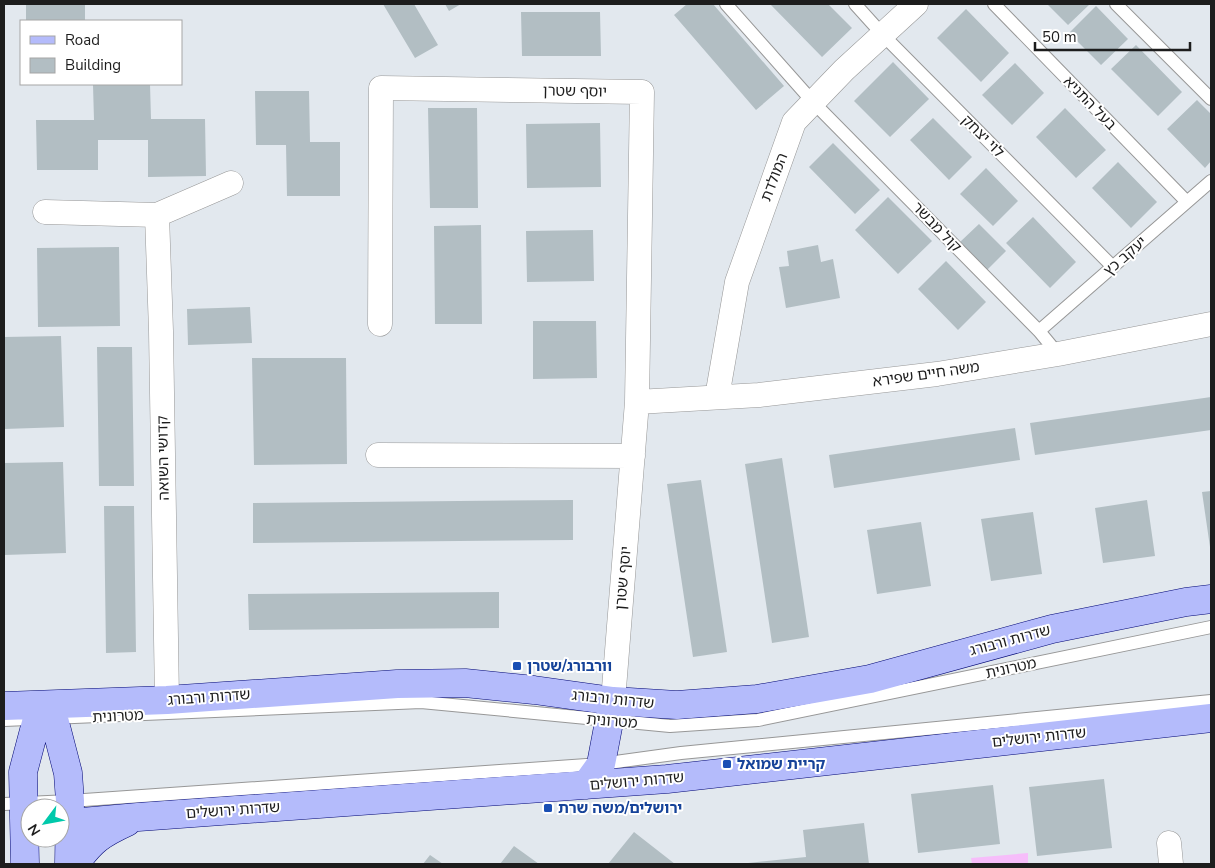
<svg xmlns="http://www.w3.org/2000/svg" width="1215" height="868" font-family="'Nunito Sans','Noto Sans Hebrew',sans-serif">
	<rect width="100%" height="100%" fill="#e2e8ee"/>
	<path fill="#f6bdfa" d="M1028 853V864H972L971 858Z"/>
	<path fill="#b2bec3" d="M26 4H85V21H26Z
		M383 4H414L438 45 415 58Z
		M445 4H461L449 11Z
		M687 4H713L784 86 756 110 674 15Z
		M770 4H828L852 28 822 57Z
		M1047 4H1090L1068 25Z
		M1096 6 1128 39 1101 65 1069 33Z
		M966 9 1009 53 981 82 937 38Z
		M521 12H600L601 56H522Z
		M1136 45 1182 92 1158 116 1111 69Z
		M893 62 929 99 890 137 854 101Z
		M1015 63 1044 93 1012 125 982 95Z
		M150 84 151 119H205L206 176 148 177V140H98V170H37L36 120H94L93 85Z
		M255 91H309L310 142H340V196H287L286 145H256Z
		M1197 100 1211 114V161L1205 168 1167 129Z
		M428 108H477L478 208H430Z
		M1065 108 1106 150 1076 178 1036 137Z
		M933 118 972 157 949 180 910 140Z
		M600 123 601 187 527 188 526 124Z
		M833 143 880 190 855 214 809 167Z
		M1118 162 1157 202 1131 228 1092 188Z
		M986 168 1018 201 993 226 960 194Z
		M888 197 932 241 898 274 855 230Z
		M1033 217 1076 262 1050 288 1006 243Z
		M979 224 1006 251 987 270 960 242Z
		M481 225 482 324H435L434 226Z
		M593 230 594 281 527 282 526 231Z
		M818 245 821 262 833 259 840 298 786 308 779 267 789 266 787 251Z
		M119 247 120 326 38 327 37 248Z
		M946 261 986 302 958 330 918 289Z
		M250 307 252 343 188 345 187 309Z
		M533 321H596L597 378 533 379Z
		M61 336 64 427 4 429V337Z
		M97 347H132L134 486H99Z
		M252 358H346L347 464 254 465Z
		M1211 397V430L1035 455 1030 423Z
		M1015 428 1020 460 834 488 829 455Z
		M782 458 809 637 772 643 745 464Z
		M63 462 66 553 4 555V463Z
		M701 480 727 652 693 657 667 484Z
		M1211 491V547H1210L1202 492Z
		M573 500V540L253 543V503Z
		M1147 500 1155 556 1103 563 1095 508Z
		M104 506H134L136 652 106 653Z
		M1033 512 1042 574 991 581 981 519Z
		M921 522 931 586 877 594 867 530Z
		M499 592V628L249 630 248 594Z
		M1104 779 1112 848 1037 856 1029 787Z
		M993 785 1000 844 918 853 911 794Z
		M864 823 869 864H748V863L806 857 803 830Z
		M634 832 675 864H608Z
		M514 846 539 864H500Z
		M430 855 443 864H423Z"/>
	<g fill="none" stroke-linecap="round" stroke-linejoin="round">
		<g stroke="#979797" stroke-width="14">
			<path id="lane" d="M726 4 813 102 1039 331 1058 354
				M855 4 883 35 1113 267
				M994 4 1187 202
				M1116 4 1211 99
				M1039 331 1211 181
				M4 720 421 702 670 726 758 720 1211 627
				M4 804 70 801 601 764 681 753 1211 701"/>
		</g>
		<g stroke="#979797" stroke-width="25">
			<path id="street" d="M45 212 157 215
				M380 324 381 88 642 92 637 402 613 701
				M717 397 737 282 794 122 844 70 916 4
				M637 402 759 395 937 374 1058 354 1211 324
				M378 455 633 456
				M167 700 161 331 157 215 231 183
				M1169 843 1171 864"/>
		</g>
		<g stroke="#020775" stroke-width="29">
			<path id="secondary" d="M4 706 167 700 397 684 465 683 534 690 613 701 677 705 757 699 870 679 1052 629 1186 602 1211 599
				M43 706 54 719 68 773 70 801 69 864
				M586 785 601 764 613 701
				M60 824 138 817 667 779 1211 718
				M25 864 23 772 37 719 43 706
				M75 864C92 840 101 834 127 822"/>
		</g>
		<use href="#lane" stroke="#fff" stroke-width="12"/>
		<use href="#street" stroke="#fff" stroke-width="24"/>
		<use href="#secondary" stroke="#b4bbfb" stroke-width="28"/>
	</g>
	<g fill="#1a4fb4" stroke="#fff" stroke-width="2">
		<rect x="512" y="661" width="10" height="10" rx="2.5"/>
		<rect x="722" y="759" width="10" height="10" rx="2.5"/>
		<rect x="543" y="803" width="10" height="10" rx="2.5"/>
	</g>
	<g text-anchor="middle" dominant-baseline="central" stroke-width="4" stroke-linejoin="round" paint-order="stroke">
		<g font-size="15" fill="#1d1d1d" stroke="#fff">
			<text transform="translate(575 91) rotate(1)">יוסף שטרן</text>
			<text transform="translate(1090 103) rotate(46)">בעל התניא</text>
			<text transform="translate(983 136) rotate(45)">לוי יצחק</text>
			<text transform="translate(774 177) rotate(-69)">המולדת</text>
			<text transform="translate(937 227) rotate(46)">קול מבשר</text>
			<text transform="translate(1125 256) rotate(-41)">יעקב כץ</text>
			<text transform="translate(926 374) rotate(-8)">משה חיים שפירא</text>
			<text transform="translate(163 458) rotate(-91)">קדושי השואה</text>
			<text transform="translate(623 578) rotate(-85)">יוסף שטרן</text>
			<text transform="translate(1010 640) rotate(-15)">שדרות ורבורג</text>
			<text transform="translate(1011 668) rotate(-12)">מטרונית</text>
			<text transform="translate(209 697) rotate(-4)">שדרות ורבורג</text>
			<text transform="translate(613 699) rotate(6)">שדרות ורבורג</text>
			<text transform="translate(118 716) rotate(-3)">מטרונית</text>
			<text transform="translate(612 721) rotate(5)">מטרונית</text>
			<text transform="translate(1039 737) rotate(-6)">שדרות ירושלים</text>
			<text transform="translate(637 781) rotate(-5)">שדרות ירושלים</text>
			<text transform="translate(233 810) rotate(-4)">שדרות ירושלים</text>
		</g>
		<g font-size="15" font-weight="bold" fill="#164399" stroke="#fff" text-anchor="start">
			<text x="527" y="666">וורבורג/שטרן</text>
			<text x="737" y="764">קריית שמואל</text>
			<text x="558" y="808">ירושלים/משה שרת</text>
		</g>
	</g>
	<rect width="1215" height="868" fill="none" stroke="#1d1d1d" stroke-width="10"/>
	<rect x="20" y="20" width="162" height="65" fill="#ffffff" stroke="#a5a5a5"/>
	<rect x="30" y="36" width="25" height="8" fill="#b4bbfb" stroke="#a5a5a5"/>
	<text x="65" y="45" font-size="15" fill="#1d1d1d">Road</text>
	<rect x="30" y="58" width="25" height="15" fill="#b2bec3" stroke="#a5a5a5"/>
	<text x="65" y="70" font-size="15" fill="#1d1d1d">Building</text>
	<g transform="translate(45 823) rotate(238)"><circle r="24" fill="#ffffff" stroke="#a5a5a5"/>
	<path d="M0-4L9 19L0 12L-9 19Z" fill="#00c9ab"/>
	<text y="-8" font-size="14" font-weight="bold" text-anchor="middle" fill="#1d1d1d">N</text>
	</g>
	<path d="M1035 42v8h155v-8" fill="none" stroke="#1d1d1d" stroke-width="2.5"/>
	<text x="1042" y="42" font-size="15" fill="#1d1d1d" stroke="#ffffff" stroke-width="4" paint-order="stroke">50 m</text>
</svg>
